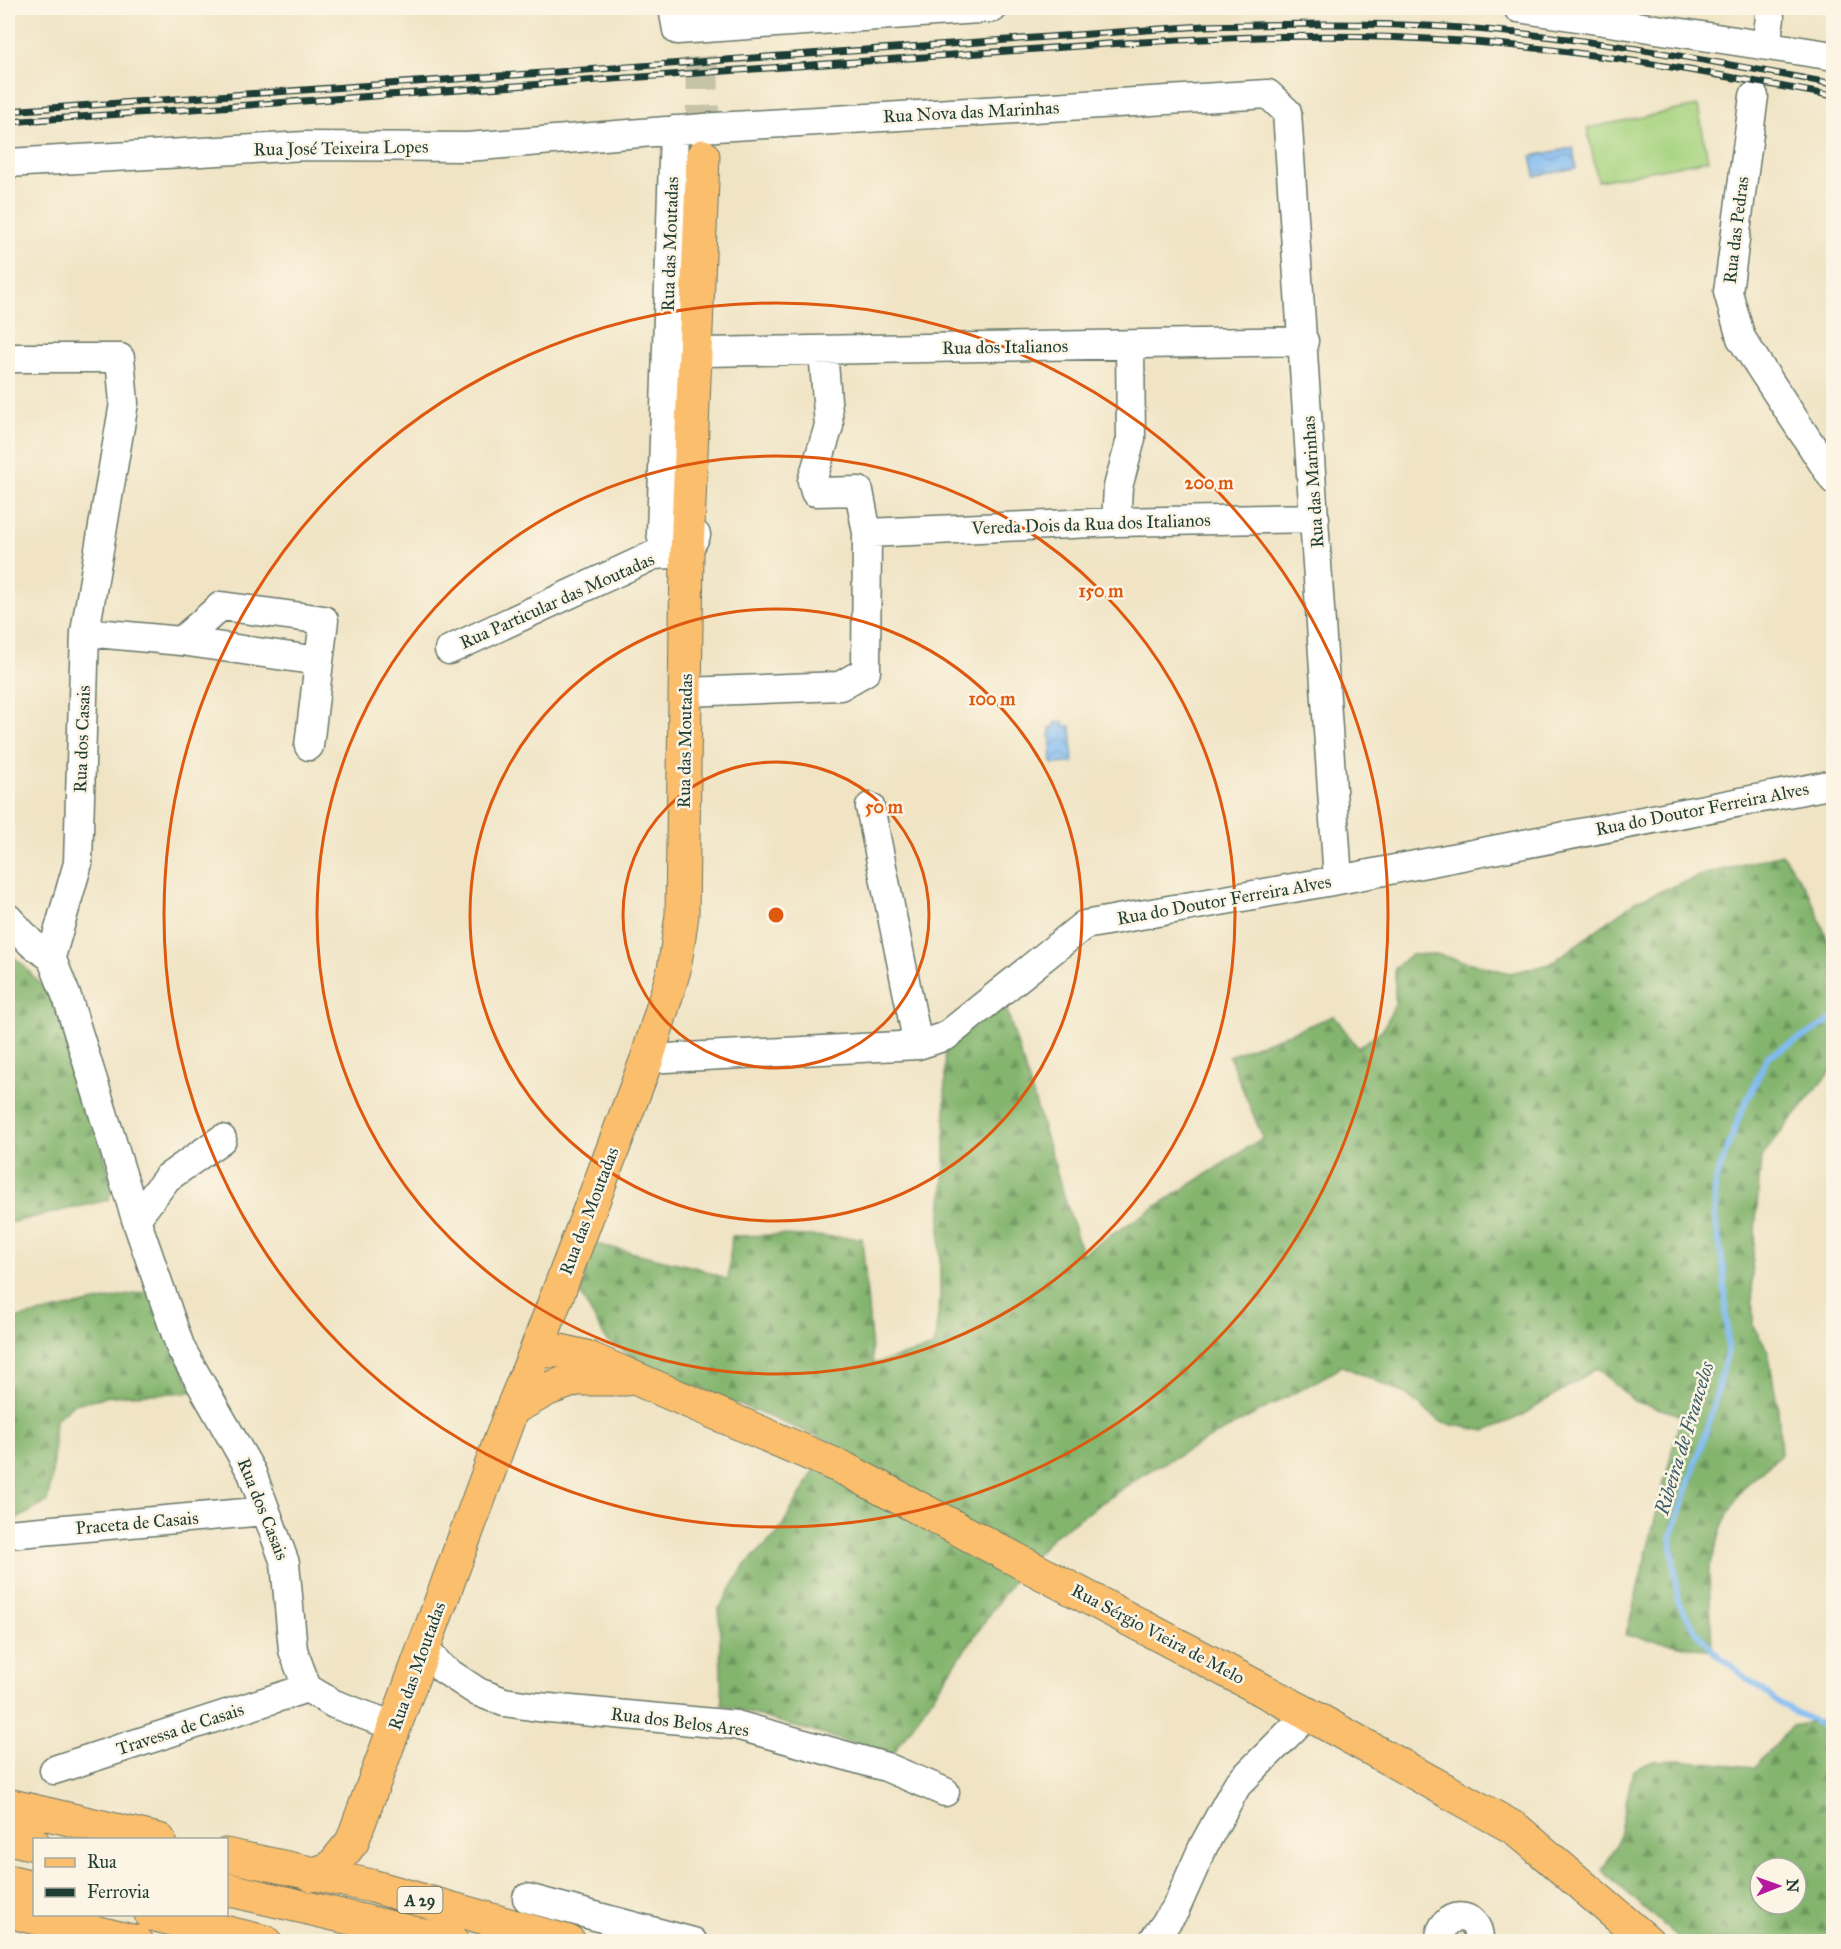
<svg xmlns="http://www.w3.org/2000/svg" width="1841" height="1949" font-family="'IM FELL Great Primer',serif">
	<defs>
		<pattern id="forest-firs" width="22" height="20" patternUnits="userSpaceOnUse" patternTransform="scale(1.5)"><rect width="22" height="20" fill="#84b56e"/><path d="M5 1l3.5 6h-7zM16 11l3.5 6h-7z" fill="#6b945b"/></pattern>
		<pattern id="water-waves" width="16" height="10" patternUnits="userSpaceOnUse" patternTransform="scale(1.5)"><rect width="16" height="10" fill="#81bbf3"/><path d="M0 5q4-4 8 0t8 0" fill="none" stroke="#6999c6"/></pattern>
	</defs>
	<rect width="100%" height="100%" fill="#fcf5e5"/>
	<filter id="ink" filterUnits="userSpaceOnUse"><feTurbulence type="fractalNoise" baseFrequency=".0167" numOctaves="2"/><feDisplacementMap in="SourceGraphic" scale="12" xChannelSelector="R" yChannelSelector="G"/><feConvolveMatrix kernelMatrix="1 2 1 2 8 2 1 2 1" color-interpolation-filters="sRGB"/></filter>
	<filter id="wash" filterUnits="userSpaceOnUse"><feTurbulence type="fractalNoise" baseFrequency=".008" numOctaves="4" result="noise"/><feDisplacementMap in="SourceGraphic" scale="24" xChannelSelector="R" yChannelSelector="G"/><feGaussianBlur stdDeviation="1.35" result="paint"/><feColorMatrix in="noise" values="0 0 0 0 0 0 0 0 0 0 0 0 0 0 0 0 0 1.4 0 .05"/><feComposite in="paint" operator="in"/></filter>
	<g filter="url(#wash)">
		<rect width="100%" height="100%" fill="#f0e4c5"/>
		<path fill="url(#forest-firs)" stroke="#527951" stroke-width="1.5" fill-rule="evenodd" d="M1782 854 1809 893 1833 953V1068L1761 1157 1752 1268 1753 1326 1768 1351 1778 1409 1781 1454 1744 1486 1724 1521 1709 1570 1712 1651 1626 1635 1681 1415 1634 1401 1597 1368 1523 1415 1486 1431 1443 1423 1404 1393 1340 1365 1337 1370 1145 1473 1051 1538 1010 1585 892 1755 722 1705 719 1609 745 1565 778 1533 831 1442 651 1369 607 1341 581 1295 591 1243 698 1268 728 1280 732 1236 778 1235 862 1238 873 1364 934 1347 940 1298V1228L945 1165V1050L1004 1001 1082 1254 1263 1138 1229 1056 1334 1016 1358 1048 1384 1028 1395 1004V968L1410 955 1435 954 1510 973 1550 964 1636 901 1702 875Z
			M8 953 22 964 46 990 68 1027 112 1183 109 1200 8 1223Z
			M153 1290 192 1392 110 1396 73 1404 55 1420 52 1477 47 1502 17 1519 8 1520V1320Z
			M1821 1721H1833V1941H1681L1602 1870 1617 1845 1633 1770 1653 1761 1678 1760 1755 1767 1792 1726ZM1760 1868H1796V1904H1760Z"/>
		<path fill="#a6d37f" stroke="#62885a" stroke-width="1.5" d="M1698 106 1708 160 1598 181 1587 128Z"/>
		<path fill="url(#water-waves)" stroke="#507c94" stroke-width="1.5" d="M1573 148 1576 168 1535 176 1531 156Z
			M1055 722H1064V726H1071L1073 763 1052 764 1050 727H1055Z"/>
		<g fill="none" stroke-linecap="round" stroke-linejoin="round">
			<path stroke="#81bbf3" stroke-width="6" d="M1834 1018 1805 1036 1768 1056 1740 1115 1715 1182V1218L1724 1270 1728 1350 1709 1422 1671 1538 1678 1602 1696 1631 1714 1652 1777 1702 1834 1732"/>
		</g>
	</g>
	<g filter="url(#ink)">
		<g fill="none" stroke-linecap="round" stroke-linejoin="round">
			<path stroke="#c6c3a8" stroke-width="33" stroke-dasharray="33 16" stroke-linecap="butt" d="M696 8 702 74 703 156"/>
			<g stroke="#687767" stroke-width="31">
				<path id="minor" d="M673 8 677 30 993 8
					M1518 8 1834 56
					M1766 44 1770 18 1769 8
					M1754 96 1728 292 1741 338 1834 480
					M8 163 305 146 467 147 716 127 1268 94 1287 112 1338 880
					M706 352 1304 341
					M8 358H120L124 403 85 632 78 863 51 957 68 1000 136 1219 181 1349 252 1473 285 1563 293 1650 307 1688 334 1704 394 1726
					M1116 522 1118 487 1131 439 1130 345
					M867 533 1116 522 1315 518
					M666 553 661 533 674 130
					M85 632 181 641 319 661
					M181 641 221 606 324 620 309 746
					M449 650 654 555 687 553 696 535
					M686 692 840 686 866 671 867 533 859 491 815 492 812 481 829 426 823 350
					M870 807 918 1045
					M8 918 31 943 51 957
					M647 1059 918 1045 946 1036 1084 925 1338 880 1834 784
					M136 1219 167 1178 222 1139
					M8 1534 266 1511
					M423 1648 443 1669 478 1692 504 1702 538 1707 736 1725 886 1767 945 1792
					M54 1770 307 1688
					M527 1898 693 1942
					M1152 1942 1175 1910 1204 1845 1237 1785 1308 1714
					M1440 1942C1438 1910 1481 1908 1479 1942"/>
			</g>
			<g stroke="#687767" stroke-width="35">
				<path id="major" d="M536 1351H561L586 1357 845 1469 1308 1714 1516 1829 1648 1942
					M512 1409 548 1389 576 1379H626
					M352 1842 512 1409 536 1351 647 1059 674 970 682 915 687 553 703 156"/>
			</g>
			<g stroke="#687767" stroke-width="35">
				<path id="highway" d="M8 1805 159 1840
					M8 1838 34 1844
					M226 1855 372 1886 569 1942
					M312 1875 331 1868 352 1842
					M8 1881 34 1887
					M226 1889 453 1942
					M8 1911 136 1942
					M151 1914 265 1942"/>
			</g>
			<use href="#minor" stroke="#fff" stroke-width="28"/>
			<use href="#major" stroke="#fabe6d" stroke-width="33"/>
			<use href="#highway" stroke="#fabe6d" stroke-width="33"/>
			<g stroke="#1f3d34" stroke-width="7">
				<path id="rail" d="M8 111 1203 26C1289 24 1375 22 1461 28 1586 37 1710 61 1834 84
					M8 122 1107 44C1225 37 1343 32 1461 41 1586 50 1710 73 1834 96"/>
			</g>
			<use href="#rail" stroke="#fcf5e5" stroke-width="4.5" stroke-dasharray="14" stroke-linecap="butt"/>
		</g>
	</g>
	<g fill="none" stroke="#de580e" stroke-width="3">
		<circle cx="776" cy="915" r="153"/>
		<circle cx="776" cy="915" r="306"/>
		<circle cx="776" cy="915" r="459"/>
		<circle cx="776" cy="915" r="612"/>
	</g>
	<g text-anchor="middle" dominant-baseline="central" stroke-width="5" stroke-linejoin="round" paint-order="stroke">
		<rect fill="#fcf5e5" stroke="#617469" stroke-width="1.5" x="397.5" y="1887" width="45" height="26" rx="4.5"/>
		<g font-size="16" font-weight="bold" fill="#1f3d34">
			<text x="420" y="1900">A 29</text>
		</g>
		<g font-size="18" fill="#1f3d34" stroke="#fcf5e5">
			<text transform="translate(971 112) rotate(-3)">Rua Nova das Marinhas</text>
			<text transform="translate(341 148) rotate(-1)">Rua José Teixeira Lopes</text>
			<text transform="translate(1736 230) rotate(-83)">Rua das Pedras</text>
			<text transform="translate(670 244) rotate(-88)">Rua das Moutadas</text>
			<text transform="translate(1005 347) rotate(-1)">Rua dos Italianos</text>
			<text transform="translate(1313 482) rotate(-94)">Rua das Marinhas</text>
			<text transform="translate(1091 524) rotate(-2)">Vereda Dois da Rua dos Italianos</text>
			<text transform="translate(557 601) rotate(-24)">Rua Particular das Moutadas</text>
			<text transform="translate(82 739) rotate(-88)">Rua dos Casais</text>
			<text transform="translate(685 741) rotate(-89)">Rua das Moutadas</text>
			<text transform="translate(1702 809) rotate(-11)">Rua do Doutor Ferreira Alves</text>
			<text transform="translate(1224 900) rotate(-10)">Rua do Doutor Ferreira Alves</text>
			<text transform="translate(589 1211) rotate(-69)">Rua das Moutadas</text>
			<text transform="translate(263 1509) rotate(68)">Rua dos Casais</text>
			<text transform="translate(137 1523) rotate(-5)">Praceta de Casais</text>
			<text transform="translate(1158 1634) rotate(28)">Rua Sérgio Vieira de Melo</text>
			<text transform="translate(417 1666) rotate(-70)">Rua das Moutadas</text>
			<text transform="translate(680 1722) rotate(7)">Rua dos Belos Ares</text>
			<text transform="translate(180 1729) rotate(-18)">Travessa de Casais</text>
		</g>
		<g font-size="20" font-style="italic" fill="#385c64" stroke="#fcf5e5">
			<text transform="translate(1684 1438) rotate(-73)">Ribeira de Francelos</text>
		</g>
	</g>
	<circle cx="776" cy="915" r="9" fill="#de580e" stroke="#fcf5e5" stroke-width="3"/>
	<g font-size="18" text-anchor="middle" font-weight="bold" fill="#de580e" stroke="#fcf5e5" stroke-width="5" stroke-linejoin="round" paint-order="stroke">
		<text x="1209" y="489">200 m</text>
		<text x="1101" y="597">150 m</text>
		<text x="992" y="705">100 m</text>
		<text x="884" y="813">50 m</text>
	</g>
	<rect width="1841" height="1949" fill="none" stroke="#fcf5e5" stroke-width="30"/>
	<rect x="33" y="1838" width="195" height="78" fill="#fcf5e5" stroke="#a4ab9e" stroke-width="1.5"/>
	<rect x="45" y="1858" width="30" height="9" fill="#fabe6d" stroke="#a4ab9e" stroke-width="1.5"/>
	<text x="87" y="1868" font-size="18" fill="#1f3d34">Rua</text>
	<rect x="45" y="1888" width="30" height="9" fill="#1f3d34" stroke="#a4ab9e" stroke-width="1.5"/>
	<text x="87" y="1898" font-size="18" fill="#1f3d34">Ferrovia</text>
	<g transform="translate(1778 1886) rotate(89)"><circle r="28" fill="#fcf5e5" stroke="#a4ab9e" stroke-width="1.5"/>
	<path d="M0-4.5L10 22L0 15L-10 22Z" fill="#b5179e"/>
	<text y="-9" font-size="16" font-weight="bold" text-anchor="middle" fill="#1f3d34">N</text>
	</g>
</svg>
